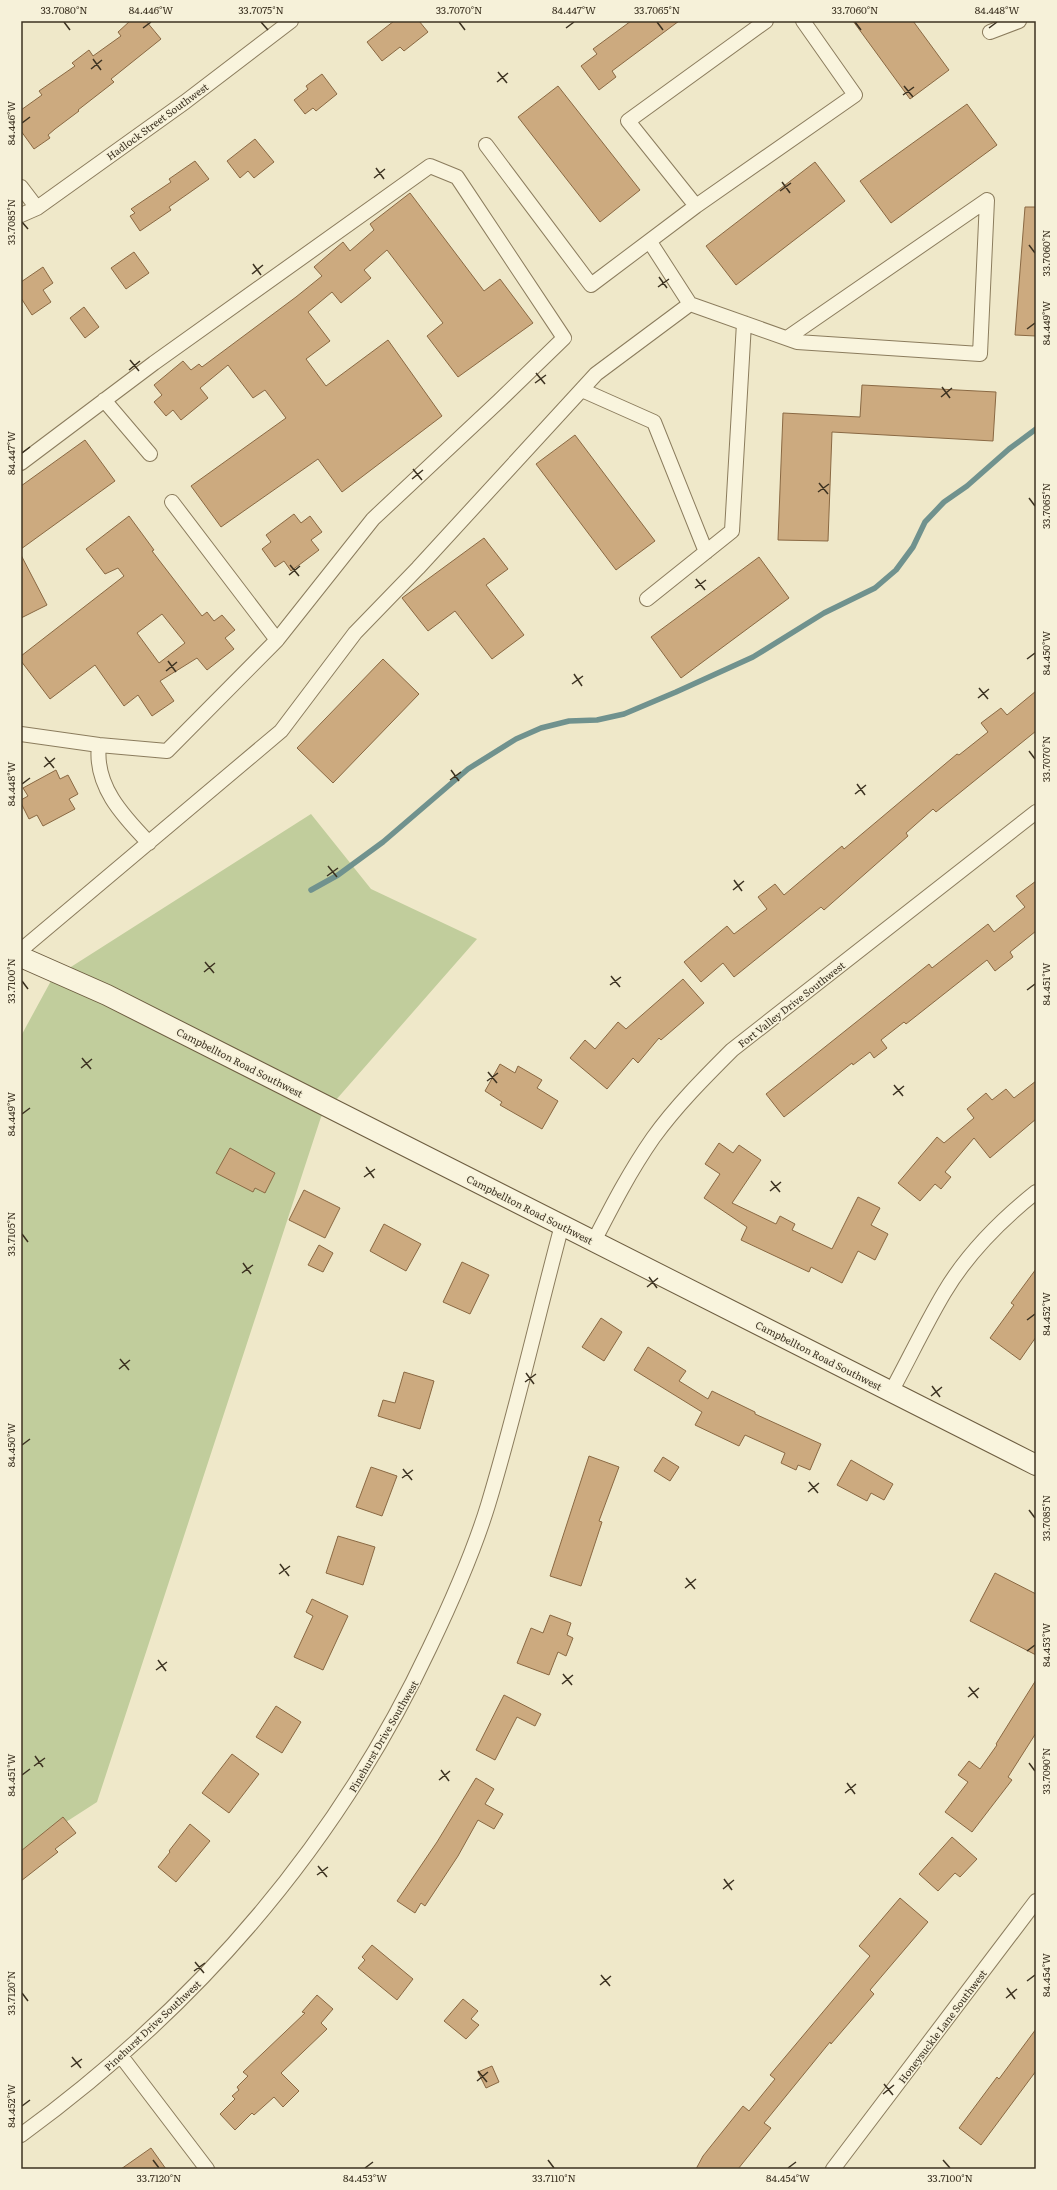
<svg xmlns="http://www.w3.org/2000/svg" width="1057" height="2190" font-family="Literata,serif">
	<rect width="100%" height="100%" fill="#efe8c9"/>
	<path fill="#c1cd9c" d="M311 814 371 889 477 939 321 1117 97 1802 21 1851V1036L52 979Z"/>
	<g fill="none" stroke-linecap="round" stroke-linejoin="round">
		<path stroke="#70928e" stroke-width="5.5" d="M311 890 338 875 383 842 468 769 516 739 541 728 569 721 597 720 624 714 676 692 753 657 824 613 875 588 896 570 913 547 925 522 944 502 967 486 1009 449 1036 429"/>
	</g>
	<path fill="#ccaa7f" stroke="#8a6943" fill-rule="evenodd" d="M130 21H146L161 39 111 79 114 82 78 110 79 111 55 129 48 135 50 138 34 149 21 131V110L42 95 39 91 75 66 72 63 89 50 93 56 121 36 118 32Z
		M394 21H419L428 32 404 51 400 47 382 61 367 42Z
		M631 21H679L612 71 616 77 599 90 581 66 597 54 593 49Z
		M853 21H913L949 70 910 99Z
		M322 74 337 94 316 111 313 108 305 114 294 100 308 89 306 86Z
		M558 86 640 190 600 222 518 117Z
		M967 104 997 145 891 223 860 181Z
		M255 139 274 162 254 178 248 171 240 178 227 161Z
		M195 161 209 179 169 207 171 210 140 231 130 216 135 213 131 209 171 182 169 179Z
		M815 162 845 201 736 285 706 246Z
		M410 193 484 291 500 279 533 323 458 377 427 336 443 323 387 250 364 270 371 278 341 303 332 292 308 312 330 341 306 359 326 386 388 340 442 416 342 492 318 459 221 527 191 486 286 418 265 390 253 398 228 365 200 388 208 398 181 420 173 410 166 416 154 402 162 395 154 385 183 361 191 370 199 364 202 367 296 297 322 276 314 267 343 242 350 251 374 230 370 224Z
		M1025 207H1036V336L1015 335Z
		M134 252 149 273 126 289 111 268Z
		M43 267 53 283 43 290 51 302 32 315 21 298V282Z
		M84 307 99 327 85 338 70 318Z
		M862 385 996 392 993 441 832 432 828 541 778 540 783 413 860 417Z
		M575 435 655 541 616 570 536 464Z
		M85 440 115 481 21 549V486Z
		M294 514 301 523 310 516 322 532 311 540 319 550 291 571 284 561 275 567 262 549 271 542 266 535Z
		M129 516 154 550 152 551 202 616 207 612 214 621 222 615 235 630 225 638 234 649 207 670 197 658 160 681 174 701 152 716 138 695 124 706 95 665 50 699 21 661V656L124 576 118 568 105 574 86 549ZM162 614 185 643 159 663 137 633Z
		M484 538 508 569 486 585 524 635 492 659 455 611 428 631 402 598Z
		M21 555 47 605 21 618Z
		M759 557 789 598 681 678 651 637Z
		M383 659 419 694 333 783 297 748Z
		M1036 691V731L936 812 933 809 906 833 908 836 824 910 821 907 734 977 723 963 701 982 684 962 727 926 734 934 767 909 758 897 775 884 784 895 842 846 844 849 957 754 959 755 988 732 981 723 1001 708 1007 715Z
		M56 770 60 779 68 775 78 794 69 799 75 809 43 826 37 815 29 819 21 803V800L28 796 23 788Z
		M1036 881V931L1010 952 1013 957 995 971 987 960 906 1024 904 1022 881 1040 887 1048 874 1058 870 1052 853 1065 852 1063 784 1117 766 1094 929 964 932 968 988 924 994 932 1025 907 1016 896Z
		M683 979 704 1003 661 1040 659 1038 638 1063 633 1058 607 1089 570 1058 585 1040 595 1049 618 1022 626 1029Z
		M500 1064 515 1073 518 1066 542 1080 537 1088 558 1101 542 1129 500 1105 502 1102 485 1091Z
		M1036 1081V1119L990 1158 974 1138 945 1172 951 1177 941 1189 935 1184 920 1201 898 1183 937 1137 944 1143 974 1118 967 1109 986 1093 992 1100 1006 1089 1014 1098Z
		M719 1143 733 1153 739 1145 761 1160 732 1203 776 1224 780 1216 795 1224 792 1230 832 1249 858 1197 880 1208 871 1225 888 1234 875 1260 858 1251 842 1283 811 1267 809 1272 741 1240 747 1227 704 1198 720 1174 705 1164Z
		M230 1148 275 1173 265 1193 255 1188 253 1192 216 1173Z
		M304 1190 340 1208 325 1238 289 1220Z
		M384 1224 421 1244 406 1271 370 1251Z
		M319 1245 333 1253 323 1272 308 1265Z
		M462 1262 489 1275 470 1314 443 1302Z
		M1036 1269V1337L1020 1360 990 1338 1014 1305 1011 1303Z
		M601 1318 622 1332 604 1361 582 1347Z
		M648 1347 686 1371 679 1381 708 1399 712 1391 755 1412V1414L821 1444 810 1470 798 1465 796 1470 781 1463 785 1453 745 1435 739 1446 695 1425 702 1412 634 1370Z
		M404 1372 434 1381 420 1429 378 1416 383 1400 395 1403Z
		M589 1456 619 1467 599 1521 602 1522 581 1586 550 1576Z
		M663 1457 679 1467 670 1481 654 1471Z
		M851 1460 893 1484 884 1500 871 1493 867 1501 837 1485Z
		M371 1467 397 1476 382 1516 356 1507Z
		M338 1536 375 1547 363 1585 326 1573Z
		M995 1573 1036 1594V1655L970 1621Z
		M312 1599 348 1616 323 1670 294 1657 313 1616 306 1612Z
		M550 1615 571 1623 567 1635 573 1638 566 1656 558 1652 549 1675 517 1663 531 1628 543 1633Z
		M1036 1680V1733L1008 1777 1012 1780 972 1832 945 1812 968 1782 958 1775 969 1761 980 1769 997 1745 996 1744Z
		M504 1695 541 1714 535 1726 517 1717 495 1760 476 1750Z
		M276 1706 301 1722 282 1753 256 1737Z
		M232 1754 259 1774 229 1813 202 1793Z
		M476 1778 494 1789 485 1804 503 1814 494 1829 478 1820 458 1856 425 1906 421 1903 415 1913 397 1901 437 1842Z
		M63 1817 76 1833 55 1849 58 1852 21 1881V1851Z
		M190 1824 210 1841 176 1882 158 1867 170 1852 169 1851Z
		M952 1837 977 1859 960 1877 955 1873 938 1891 919 1874Z
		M900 1898 928 1922 870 1990 874 1994 831 2044 830 2042 764 2123 771 2128 738 2169H696L703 2156 743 2106 749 2111 775 2079 770 2075 870 1956 859 1946Z
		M372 1945 413 1979 397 2000 358 1968 365 1960 362 1957Z
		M317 1995 333 2009 321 2023 327 2029 281 2073 299 2091 283 2107 274 2097 254 2115 252 2113 235 2130 220 2114 235 2099 232 2096 239 2090 237 2087 248 2076 243 2072 305 2013 302 2012Z
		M463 1999 478 2011 471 2019 479 2025 466 2039 444 2021Z
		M1036 2029V2071L981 2145 959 2128 997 2077 999 2079Z
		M492 2066 499 2082 486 2088 478 2072Z
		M151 2148 166 2169H121Z"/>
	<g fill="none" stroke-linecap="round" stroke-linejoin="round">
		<g stroke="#8b7c5d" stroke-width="16">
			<path id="minor" d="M990 32 1019 21
				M486 145 591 285 696 206 855 95 803 21
				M21 187 37 208
				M696 206 628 121 766 21
				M21 215 37 208 185 102 291 21
				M650 242 690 304 797 342 980 354 987 200 787 338
				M582 390 654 422 706 552
				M104 400 150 454
				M21 463 154 363 430 166 457 177 564 338 499 401 373 519 277 640 167 751 99 745 21 734
				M172 502 277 640
				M647 599 732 531 744 323
				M99 745C94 785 122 815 149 843
				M21 950 281 731 355 633 418 568 596 374 690 304
				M594 1241C612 1206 630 1171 653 1138 676 1106 704 1078 732 1050L1036 812
				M891 1392C909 1359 925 1325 944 1293 967 1254 1001 1220 1036 1192
				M121 2056 207 2169
				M21 2135C198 2006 337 1845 430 1647 452 1601 473 1554 488 1505 516 1413 537 1318 562 1225
				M833 2169 1036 1901"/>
		</g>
		<g stroke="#6d5d40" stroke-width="22">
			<path id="secondary" d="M21 957 107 995 1036 1465"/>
		</g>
		<use href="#minor" stroke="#f9f4dd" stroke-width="14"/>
		<use href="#secondary" stroke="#f9f4dd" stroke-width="20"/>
	</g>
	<path fill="none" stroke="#3c3221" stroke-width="1.5" d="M64 22 70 30M261 22 268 30M459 22 465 30M657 22 663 30M855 22 861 30M143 28 151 22M566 28 574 22M989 28 997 22M93 59 101 70M91 69 102 60M498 72 507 83M497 82 508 73M904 86 913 97M903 95 914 87M22 123 30 117M376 168 384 179M374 178 385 169M782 182 790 193M780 191 791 183M22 222 28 229M1029 245 1035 253M253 264 261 275M252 274 263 265M659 277 667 288M658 287 669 279M1027 329 1035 323M130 360 139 371M129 370 140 361M536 373 545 384M535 383 546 375M942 387 950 398M941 397 952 388M22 453 30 447M413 469 422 480M412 479 423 470M819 483 828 494M818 492 829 484M1029 498 1035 506M290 565 299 576M289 575 300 566M696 579 705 590M695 588 706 580M1027 659 1035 653M168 661 176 672M166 671 177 662M574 674 582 686M572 684 583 676M979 688 988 699M978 698 989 689M1029 751 1035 759M45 757 54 768M44 767 55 758M451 770 459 781M450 780 461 772M22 784 30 778M857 784 865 795M855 794 866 785M328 866 337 877M327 876 338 868M734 880 742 891M733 890 744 881M205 962 214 973M204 972 215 963M611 976 620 987M22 981 28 989M610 985 621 977M1027 990 1035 984M82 1058 91 1069M81 1068 92 1059M488 1072 497 1083M487 1081 498 1073M894 1085 903 1096M893 1095 904 1086M22 1114 30 1108M366 1167 374 1178M364 1177 375 1169M771 1181 780 1192M770 1191 781 1182M22 1234 28 1242M243 1263 251 1274M242 1273 253 1265M649 1277 657 1288M647 1287 658 1278M1027 1320 1035 1314M120 1359 129 1370M119 1369 130 1360M526 1373 534 1384M525 1382 536 1374M932 1386 940 1397M931 1396 942 1387M22 1445 30 1439M403 1469 412 1480M402 1478 413 1470M809 1482 818 1493M808 1492 819 1483M1029 1510 1035 1518M280 1564 289 1576M279 1574 290 1566M686 1578 695 1589M685 1588 696 1579M1027 1651 1035 1645M158 1660 166 1671M156 1670 167 1662M563 1674 572 1685M562 1684 573 1675M969 1687 978 1698M968 1697 979 1688M35 1756 43 1767M1029 1763 1035 1771M34 1766 45 1758M441 1770 449 1781M22 1775 30 1769M439 1780 450 1771M847 1783 855 1794M845 1793 856 1784M318 1866 327 1877M317 1875 328 1867M724 1879 732 1890M723 1889 734 1880M195 1962 204 1973M194 1971 205 1963M601 1975 610 1986M1027 1981 1035 1975M600 1985 611 1976M1007 1988 1015 1999M22 1993 28 2001M1006 1998 1017 1989M72 2057 81 2068M71 2067 82 2059M478 2071 487 2082M477 2081 488 2072M884 2084 893 2095M883 2094 894 2085M22 2106 30 2100M153 2160 159 2168M548 2160 554 2168M943 2160 950 2168M365 2168 373 2162M788 2168 796 2162"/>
	<g text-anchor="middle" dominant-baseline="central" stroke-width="3" stroke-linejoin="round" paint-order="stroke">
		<g font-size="10" fill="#3c3221" stroke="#f6f1d9">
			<text transform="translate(157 121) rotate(-36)">Hadlock Street Southwest</text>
			<text transform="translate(791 1004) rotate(-38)">Fort Valley Drive Southwest</text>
			<text transform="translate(240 1062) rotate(27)">Campbellton Road Southwest</text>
			<text transform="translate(530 1209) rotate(27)">Campbellton Road Southwest</text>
			<text transform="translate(819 1355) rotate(27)">Campbellton Road Southwest</text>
			<text transform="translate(383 1736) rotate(-60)">Pinehurst Drive Southwest</text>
			<text transform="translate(152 2025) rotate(-43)">Pinehurst Drive Southwest</text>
			<text transform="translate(942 2026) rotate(-53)">Honeysuckle Lane Southwest</text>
		</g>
	</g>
	<rect width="1057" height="2190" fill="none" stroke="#f6f1d9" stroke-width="44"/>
	<rect x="22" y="22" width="1013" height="2146" fill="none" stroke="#3c3221" stroke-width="1.5"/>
	<g font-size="10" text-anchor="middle" fill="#3c3221">
		<text x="64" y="14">33.7080°N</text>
		<text x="151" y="14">84.446°W</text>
		<text x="261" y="14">33.7075°N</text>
		<text x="459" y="14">33.7070°N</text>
		<text x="574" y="14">84.447°W</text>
		<text x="657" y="14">33.7065°N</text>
		<text x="855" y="14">33.7060°N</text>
		<text x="997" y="14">84.448°W</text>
		<text transform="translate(11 123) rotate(-90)" y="4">84.446°W</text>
		<text transform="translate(11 222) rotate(-90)" y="4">33.7085°N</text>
		<text transform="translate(1046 253) rotate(-90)" y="4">33.7060°N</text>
		<text transform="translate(1046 323) rotate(-90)" y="4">84.449°W</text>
		<text transform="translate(11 453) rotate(-90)" y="4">84.447°W</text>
		<text transform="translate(1046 506) rotate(-90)" y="4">33.7065°N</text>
		<text transform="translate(1046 653) rotate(-90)" y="4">84.450°W</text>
		<text transform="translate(1046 759) rotate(-90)" y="4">33.7070°N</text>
		<text transform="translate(11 784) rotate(-90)" y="4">84.448°W</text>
		<text transform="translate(11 981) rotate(-90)" y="4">33.7100°N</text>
		<text transform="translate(1046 984) rotate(-90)" y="4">84.451°W</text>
		<text transform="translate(11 1114) rotate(-90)" y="4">84.449°W</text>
		<text transform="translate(11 1234) rotate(-90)" y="4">33.7105°N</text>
		<text transform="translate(1046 1314) rotate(-90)" y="4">84.452°W</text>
		<text transform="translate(11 1445) rotate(-90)" y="4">84.450°W</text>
		<text transform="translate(1046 1518) rotate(-90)" y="4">33.7085°N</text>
		<text transform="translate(1046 1645) rotate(-90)" y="4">84.453°W</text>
		<text transform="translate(1046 1771) rotate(-90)" y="4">33.7090°N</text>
		<text transform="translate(11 1775) rotate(-90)" y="4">84.451°W</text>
		<text transform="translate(1046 1975) rotate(-90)" y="4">84.454°W</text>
		<text transform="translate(11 1993) rotate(-90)" y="4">33.7120°N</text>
		<text transform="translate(11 2106) rotate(-90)" y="4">84.452°W</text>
		<text x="159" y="2182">33.7120°N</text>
		<text x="365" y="2182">84.453°W</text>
		<text x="554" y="2182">33.7110°N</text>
		<text x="788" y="2182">84.454°W</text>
		<text x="950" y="2182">33.7100°N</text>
	</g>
</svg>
